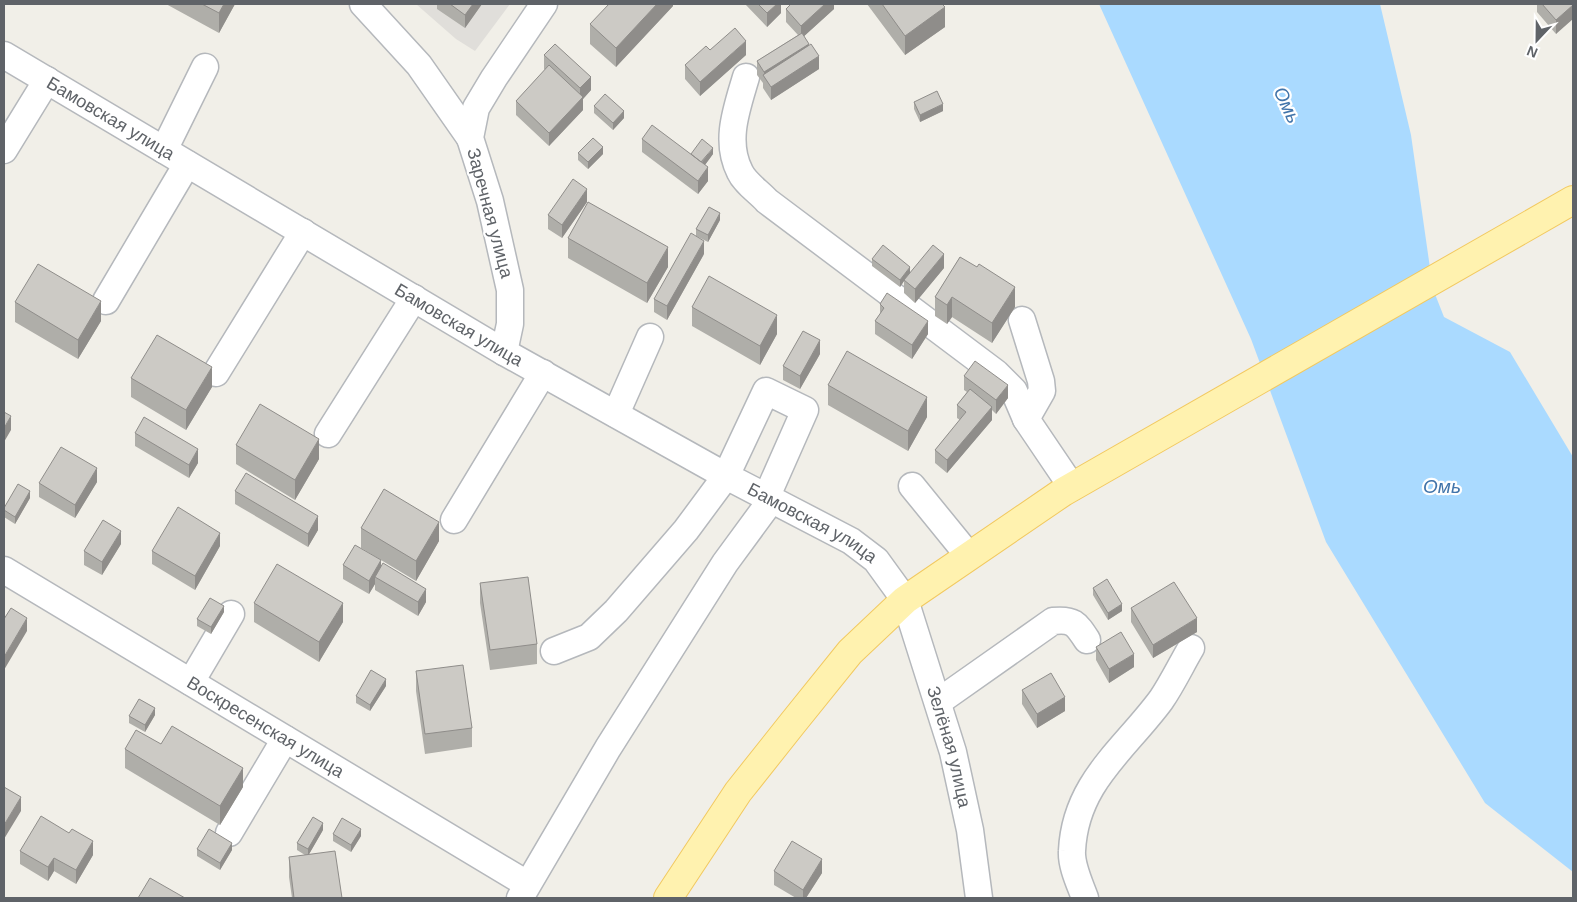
<svg xmlns="http://www.w3.org/2000/svg" width="1577" height="902" font-family="Arial,sans-serif">
	<rect width="100%" height="100%" fill="#f1efe8"/>
	<path fill="#e0deda" d="M416 4H510L475 51 456 39Z"/>
	<path fill="#aadaff" d="M1099 4H1380L1411 135 1433 289 1444 317 1510 352 1573 457V872L1485 803 1326 542 1251 339Z"/>
	<g fill="none" stroke-linecap="round" stroke-linejoin="round">
		<g stroke="#b5b8bc" stroke-width="29">
			<g id="minor">
				<path d="M363 4 419 65 470 138"/>
				<path id="s1" d="M4 55 504 352 726 476 851 541 876 560 905 600 953 752 970 830 979 898"/>
				<path d="M746 77C737 108 724 141 740 172 745 183 759 192 767 201L996 373 1014 391 1026 419 1072 487"/>
				<path d="M4 150 47 80"/>
				<path d="M164 150 205 67"/>
				<path d="M106 301 187 164"/>
				<path d="M1022 320 1041 381 1042 391 1026 419"/>
				<path d="M504 352 510 324V290L490 201 470 138 476 108 494 78 544 4"/>
				<path d="M216 373 303 232"/>
				<path d="M616 414 650 337"/>
				<path d="M328 434 414 298"/>
				<path d="M912 486 969 556"/>
				<path d="M454 520 543 373"/>
				<path id="s2" d="M4 570 527 884"/>
				<path d="M554 651 589 637 616 611 686 530 726 476 766 391 805 410 767 496"/>
				<path d="M191 682 231 614"/>
				<path d="M938 702 1053 621C1073 619 1076 623 1087 640"/>
				<path d="M229 833 285 739"/>
				<path d="M520 898 608 748 725 563 772 499"/>
				<path d="M1085 898C1080 884 1071 866 1072 851 1075 783 1124 750 1161 700 1172 684 1181 665 1191 648"/>
			</g>
		</g>
		<g stroke="#f2c960" stroke-width="30">
			<path id="major" d="M668 898 738 792 792 724 850 652 905 600 1063 492 1573 200"/>
		</g>
		<use href="#minor" stroke="#fff" stroke-width="26"/>
		<use href="#major" stroke="#fff2af" stroke-width="28"/>
	</g>
	<path fill="#afaea9" d="M166 4H235L219 33Z
		M437 4H482L465 28 437 9Z
		M673 4V6L616 67 590 44V24Z
		M745 4H781V13L767 27Z
		M834 4V9L804 36 819 69 771 100 763 88V83L757 75V61L798 35 786 22V9Z
		M867 4H942L945 27 905 55Z
		M1537 4H1573L1556 34 1537 12Z
		M710 50 746 55 700 96 685 79V65Z
		M544 55 591 90 583 99V110L549 146 516 115V101L545 70 544 69Z
		M914 102 943 111 920 122 914 109Z
		M594 106 624 118 613 130 594 113Z
		M642 139 691 154H713L705 165 708 181 698 194 642 152Z
		M578 153 603 154 588 169 578 160Z
		M587 202 562 238 548 229V215Z
		M720 220 708 242 696 236V229Z
		M568 238 668 267 647 303 568 258Z
		M704 254 667 320 654 312V299Z
		M960 257 1015 307 992 343 952 317 947 324 935 316V297Z
		M872 259 910 272 944 268 915 303 904 293V281L900 287 872 266Z
		M15 302 101 321 78 359 15 322Z
		M880 304 928 334 912 359 875 334V321L880 314Z
		M692 307 777 334 760 365 692 326Z
		M820 354 800 389 783 380V366Z
		M964 376 1008 398 996 414 992 410V420L947 473 935 463V450L960 420 957 418V405L967 392 964 390Z
		M131 378 212 387 186 430 131 397Z
		M828 385 927 417 908 451 828 405Z
		M135 433 198 463 189 478 135 446Z
		M236 445 319 459 295 500 236 464Z
		M97 482 75 518 39 497V483Z
		M235 491 318 530 308 547 235 504Z
		M30 498 15 524 4 517V508Z
		M361 528 439 541 416 581 361 548Z
		M121 544 102 575 84 565V551Z
		M220 546 195 590 152 564V551Z
		M343 565 381 567 426 602 418 616 375 590V584L369 594 343 579Z
		M480 583 537 644V664L490 670 480 603Z
		M1093 588 1122 611 1108 620 1093 595Z
		M254 603 343 622 319 662 254 622Z
		M1131 608 1197 632 1153 658 1131 622Z
		M224 612 211 634 197 626V619Z
		M1096 647 1134 667 1109 683 1096 660Z
		M416 671 472 728V747L425 754 416 691Z
		M386 686 370 711 356 703V696Z
		M1022 690 1065 711 1037 728 1022 704Z
		M155 715 145 732 129 723V716Z
		M161 744 243 787 220 825 125 768V749Z
		M323 830 309 854 342 898H292L289 877V857L305 855 297 850V843Z
		M333 834 361 836 351 852 333 841Z
		M197 849 232 850 220 870 197 856Z
		M20 851 93 855 76 884 54 871 48 881 20 864Z
		M774 871 822 873 806 898H796L774 885Z"/>
	<path fill="#8f8d8a" d="M224 4H235L219 33V13Z
		M473 4H482L465 28V15Z
		M657 4H673V6L616 67V48Z
		M777 4H781V13L767 27V13Z
		M825 4H834V9L801 39V26Z
		M1573 5V19L1556 34V20Z
		M945 7V27L905 55V36Z
		M746 41V55L700 96V82Z
		M809 44V57L764 77V72Z
		M819 56V69L771 100V87Z
		M591 77V90L583 99V110L549 146V133L580 99V88Z
		M943 104V111L920 122V115Z
		M624 111V118L613 130V123Z
		M603 147V154L588 169V162Z
		M713 148V154L699 173V166Z
		M708 167V181L698 194V181Z
		M587 189V202L562 238V225Z
		M720 213V220L708 242V235Z
		M704 241V254L667 320V306Z
		M668 247V267L647 303V283Z
		M944 254V268L915 303V289Z
		M910 267V274L904 280V281L900 287V280Z
		M1015 287V307L992 343V323Z
		M952 297V317L947 324V305Z
		M101 301V321L78 359V340Z
		M777 315V334L760 365V346Z
		M928 321V334L912 359V345Z
		M820 340V354L800 389V376Z
		M212 367V387L186 430V410Z
		M1008 385V398L996 414V400Z
		M927 397V417L908 451V431Z
		M992 407V420L947 473V460Z
		M11 416V430L4 442V428Z
		M319 439V459L295 500V480Z
		M198 449V463L189 478V465Z
		M97 468V482L75 518V505Z
		M30 491V498L15 524V517Z
		M318 516V530L308 547V534Z
		M439 522V541L416 581V561Z
		M121 531V544L102 575V562Z
		M220 533V546L195 590V576Z
		M381 560V574L375 577V584L369 594V581Z
		M426 589V602L418 616V602Z
		M343 603V622L319 662V642Z
		M1122 604V611L1108 620V613Z
		M224 606V612L211 634V627Z
		M27 618V631L4 670V657Z
		M1197 618V632L1153 658V645Z
		M1134 654V667L1109 683V669Z
		M386 679V686L370 711V705Z
		M1065 697V711L1037 728V714Z
		M155 708V715L145 732V725Z
		M243 768V787L220 825V806Z
		M21 797V811L4 839V825Z
		M323 823V830L308 856V849Z
		M361 829V836L351 852V845Z
		M93 841V855L76 884V870Z
		M232 843V850L220 870V863Z
		M54 858V871L48 881V867Z
		M822 859V873L806 898H803V890Z"/>
	<path fill="#cccac5" stroke="#8f8d8a" d="M202 4H224L219 13Z
		M450 4H473L465 15Z
		M609 4H657L616 48 590 24Z
		M758 4H777L767 13Z
		M791 4H825L801 26 786 9Z
		M882 4H942L945 7 905 36Z
		M1542 4H1573V5L1556 20Z
		M735 28 746 41 700 82 685 65 706 46 710 50Z
		M802 33 809 44 764 72 757 61Z
		M555 44 591 77 580 88 544 55Z
		M811 44 819 56 771 87 763 75Z
		M549 65 583 97 549 133 516 101Z
		M937 91 943 104 920 115 914 102Z
		M605 94 624 111 613 123 594 106Z
		M652 125 708 167 698 181 642 139Z
		M593 138 603 147 588 162 578 153Z
		M702 139 713 148 701 162 691 154Z
		M573 179 587 189 562 225 548 215Z
		M588 202 668 247 647 283 568 238Z
		M709 207 720 213 708 235 696 229Z
		M691 233 704 241 667 306 654 299Z
		M883 245 910 267 900 280 872 259Z
		M933 245 944 254 915 289 904 280Z
		M960 257 977 267 979 264 1015 287 992 323 952 297 947 305 935 297Z
		M38 264 101 301 78 340 15 302Z
		M709 276 777 315 760 346 692 307Z
		M887 293 928 321 912 345 875 321 884 308 880 304Z
		M803 331 820 340 800 376 783 366Z
		M157 335 212 367 186 410 131 378Z
		M847 351 927 397 908 431 828 385Z
		M975 361 1008 385 996 400 964 376Z
		M970 389 992 407 947 460 935 450 966 412 957 405Z
		M260 404 319 439 295 480 236 445Z
		M4 412 11 416 4 428Z
		M144 417 198 449 189 465 135 433Z
		M61 447 97 468 75 505 39 483Z
		M246 473 318 516 308 534 235 491Z
		M18 484 30 491 15 517 4 510V508Z
		M384 489 439 522 416 561 361 528Z
		M178 507 220 533 195 576 152 551Z
		M103 520 121 531 102 562 84 551Z
		M355 545 381 560 369 581 343 565Z
		M383 563 426 589 418 602 375 577Z
		M277 564 343 603 319 642 254 603Z
		M528 577 537 644 490 650 480 583Z
		M1107 579 1122 604 1108 613 1093 588Z
		M1174 582 1197 618 1153 645 1131 608Z
		M210 598 224 606 211 627 197 619Z
		M11 608 27 618 4 657V619Z
		M1121 632 1134 654 1109 669 1096 647Z
		M463 665 472 728 425 734 416 671Z
		M371 670 386 679 370 705 356 696Z
		M1051 673 1065 697 1037 714 1022 690Z
		M139 699 155 708 145 725 129 716Z
		M172 726 243 768 220 806 125 749 136 730 161 744Z
		M4 787 21 797 4 825Z
		M41 816 69 833 72 829 93 841 76 870 54 858 48 867 20 851Z
		M313 817 323 823 308 849 297 843Z
		M342 818 361 829 351 845 333 834Z
		M209 829 232 843 220 863 197 849Z
		M792 841 822 859 803 890 774 871Z
		M335 851 342 898H294L289 857Z
		M150 878 185 898H138Z"/>
	<g text-anchor="middle" dominant-baseline="central" stroke-width="4.5" stroke-linejoin="round" paint-order="stroke">
		<g font-size="18" fill="#5f6368" stroke="#fff">
			<text stroke="none"><textPath href="#s1" startOffset="124">Бамовская улица</textPath></text>
			<text transform="translate(490 213) rotate(75)">Заречная улица</text>
			<text stroke="none"><textPath href="#s1" startOffset="529">Бамовская улица</textPath></text>
			<text stroke="none"><textPath href="#s1" startOffset="934">Бамовская улица</textPath></text>
			<text stroke="none"><textPath href="#s2" startOffset="305">Воскресенская улица</textPath></text>
			<text stroke="none"><textPath href="#s1" startOffset="1211">Зелёная улица</textPath></text>
		</g>
		<g font-size="19" font-style="italic" fill="#4174aa" stroke="#fff">
			<text transform="translate(1287 105) rotate(65)">Омь</text>
			<text x="1442" y="486">Омь</text>
		</g>
	</g>
	<rect width="1577" height="902" fill="none" stroke="#5f6368" stroke-width="10"/>
	<g transform="translate(1537 40) rotate(202)" stroke="#ffffff" stroke-width="4" paint-order="stroke">
	<path d="M0-4L9 19L0 12L-9 19Z" fill="#5f6368"/>
	<text y="-8" font-size="14" font-weight="bold" text-anchor="middle" fill="#5f6368">N</text>
	</g>
</svg>
